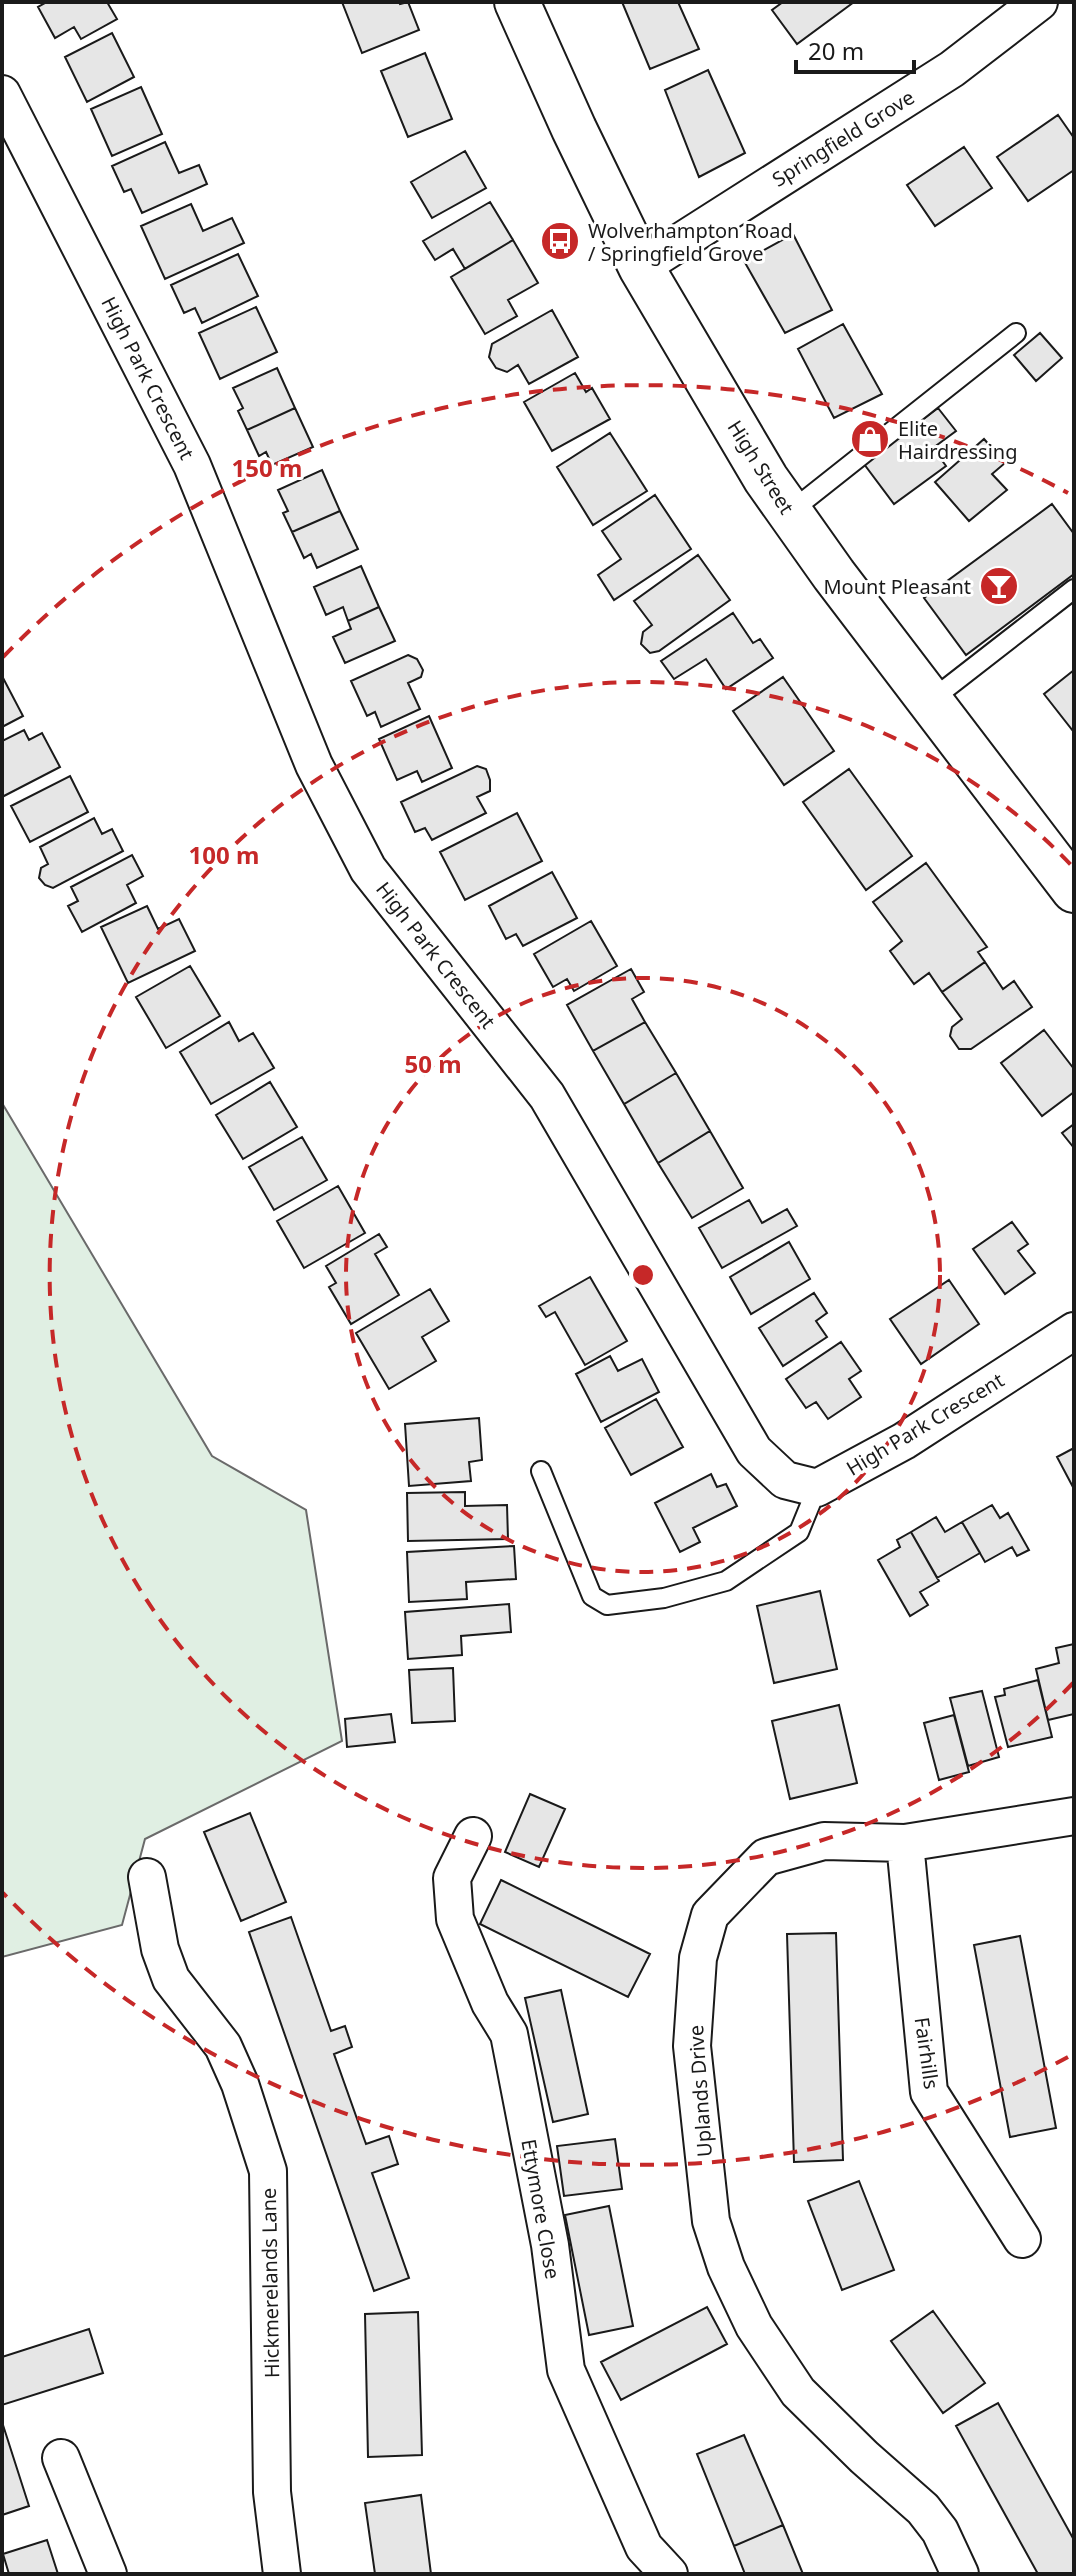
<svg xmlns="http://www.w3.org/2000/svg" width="1076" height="2576" font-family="'Noto Sans',sans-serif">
	<rect width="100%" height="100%" fill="#fff"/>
	<path fill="#e0efe3" stroke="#6a6a6a" stroke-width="2" d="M2 1103 212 1456 306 1510 342 1741 145 1839 122 1925 2 1957Z"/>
	<path fill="#e6e6e6" stroke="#1a1a1a" stroke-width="2" d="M47 2H107L117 19 81 39 74 27 55 38 38 7Z
		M342 2H399L400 4 408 2 419 30 362 53Z
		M622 2H678L699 49 650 69Z
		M783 2H854L797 44 772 10Z
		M112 33 134 77 87 102 65 57Z
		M425 53 452 119 408 137 381 71Z
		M708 70 745 153 699 177 665 90Z
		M141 87 162 134 112 156 91 109Z
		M1058 115 1074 138V170L1028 201 997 157Z
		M165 142 179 173 199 165 207 184 142 213 131 189 124 192 112 166Z
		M964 147 992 188 935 226 907 185Z
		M465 151 486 188 432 218 411 182Z
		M490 202 513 240 465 269 453 249 435 260 423 241Z
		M191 204 203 231 232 218 244 243 165 279 141 226Z
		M793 234 832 310 785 333 744 261Z
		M513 240 538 283 508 300 517 316 485 334 451 277Z
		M238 254 258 296 202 323 195 308 184 313 171 285Z
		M256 307 277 352 220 379 199 333Z
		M552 310 578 357 529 384 518 365 507 372 496 368 489 357 492 344Z
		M843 324 882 394 834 418 798 349Z
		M1040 333 1062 358 1036 381 1014 355Z
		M277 368 295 408 247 430 238 411 243 408 233 388Z
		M575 373 586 392 592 388 610 419 552 451 524 402Z
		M295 408 313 447 272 465 266 452 259 456 247 430Z
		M938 408 956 431 933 448 946 466 894 504 864 464Z
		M610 433 647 491 593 525 557 467Z
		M984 439 1005 463 992 474 1007 490 969 521 935 482Z
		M322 470 340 511 292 532 283 513 288 511 278 490Z
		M655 495 691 549 614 600 598 575 621 559 602 531Z
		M1052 504 1074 534V574L966 655 924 598Z
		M340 511 358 549 317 568 311 554 304 558 292 532Z
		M698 555 730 600 659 651 650 653 641 644 643 632 652 625 634 601Z
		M361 566 379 607 348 621 343 607 326 615 314 587Z
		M379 607 395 641 345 663 333 637 351 629 348 621Z
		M733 613 753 643 760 639 773 658 726 689 706 659 674 679 661 661Z
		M408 655 417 659 423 670 421 677 408 683 420 709 381 727 375 712 367 716 351 681Z
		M1074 670V731H1073L1044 694Z
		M2 676 23 716 2 727Z
		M783 677 834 751 784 785 733 711Z
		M429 716 452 768 422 782 417 771 397 780 379 739Z
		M24 730 29 740 42 733 60 767 2 797V741Z
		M477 766 486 769 490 780V791L477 797 486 813 432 840 425 828 415 832 401 802Z
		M849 769 912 856 866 890 803 802Z
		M70 776 88 812 30 842 11 806Z
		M517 813 542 861 465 900 440 852Z
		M94 818 102 834 112 829 123 851 53 888 45 885 39 878 41 868 48 864 40 847Z
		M132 855 143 876 127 885 136 903 82 932 68 906 78 901 71 887Z
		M926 863 987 947 978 952 985 962 942 992 929 973 914 984 890 951 902 941 873 902Z
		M552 872 577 918 523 946 516 934 506 939 489 906Z
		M147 906 158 929 179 919 195 951 128 983 101 927Z
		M591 921 617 966 574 991 567 979 553 987 534 954Z
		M985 962 1003 989 1014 981 1032 1007 971 1049H959L950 1036 952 1027 962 1019 942 992Z
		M190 966 220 1016 166 1048 136 997Z
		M631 969 644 992 632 999 645 1022 593 1051 567 1005Z
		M229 1022 239 1041 253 1033 274 1068 211 1104 180 1052Z
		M645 1022 676 1073 624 1104 593 1051Z
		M1044 1030 1074 1069V1092L1042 1116 1001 1063Z
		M676 1073 710 1131 658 1163 624 1104Z
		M270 1082 297 1127 243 1159 216 1115Z
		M1074 1124V1148L1062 1133Z
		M710 1131 743 1188 692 1218 658 1163Z
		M302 1137 327 1180 274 1210 249 1167Z
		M338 1186 365 1233 304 1268 277 1221Z
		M749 1200 762 1223 787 1209 797 1226 722 1268 699 1228Z
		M1012 1222 1028 1244 1018 1251 1035 1273 1005 1294 973 1249Z
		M379 1234 387 1247 375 1254 399 1295 351 1324 329 1287 336 1283 326 1266Z
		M789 1242 810 1279 751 1314 730 1277Z
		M590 1277 627 1341 585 1365 555 1312 546 1317 539 1306Z
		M949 1280 979 1324 921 1364 890 1319Z
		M430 1289 449 1321 422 1337 436 1361 389 1389 356 1333Z
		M814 1293 827 1313 816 1321 827 1337 783 1366 759 1328Z
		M841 1342 861 1371 849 1379 861 1397 828 1419 816 1402 806 1408 786 1379Z
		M610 1356 618 1371 642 1359 659 1392 601 1422 576 1374Z
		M656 1399 683 1447 631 1475 605 1428Z
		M479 1418 482 1460 469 1462 471 1481 409 1486 405 1424Z
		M1074 1448V1489L1057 1457Z
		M711 1474 717 1487 726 1484 737 1506 693 1528 700 1542 680 1552 655 1503Z
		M465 1492V1506L507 1505 508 1539 408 1541 407 1493Z
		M992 1505 1000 1518 1008 1513 1029 1550 1017 1556 1012 1547 985 1562 962 1522Z
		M936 1517 945 1532 962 1522 980 1553 937 1578 911 1532Z
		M911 1532 939 1581 920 1592 928 1605 910 1616 878 1560 900 1547 897 1540Z
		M514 1546 516 1579 466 1582 467 1599 409 1602 407 1552Z
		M820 1591 837 1669 774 1683 757 1606Z
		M509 1604 511 1632 461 1636 462 1655 408 1659 405 1612Z
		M1074 1644V1714L1048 1720 1036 1669 1059 1663 1056 1648Z
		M453 1668 455 1721 412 1723 409 1670Z
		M1038 1680 1052 1737 1008 1747 995 1697 1005 1695 1004 1689Z
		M982 1691 999 1757 968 1766 950 1698Z
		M839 1705 857 1783 790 1799 772 1721Z
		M391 1714 395 1742 347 1747 345 1719Z
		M954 1715 969 1772 939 1780 924 1723Z
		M530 1794 565 1809 539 1867 505 1852Z
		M250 1813 286 1902 241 1921 204 1832Z
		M501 1880 650 1954 628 1997 480 1924Z
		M291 1917 331 2031 345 2026 352 2047 334 2054 366 2144 389 2136 398 2164 372 2173 409 2278 374 2291 249 1932Z
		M836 1933 843 2160 794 2162 787 1934Z
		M1020 1936 1056 2128 1010 2137 974 1945Z
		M561 1990 588 2114 553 2122 525 1998Z
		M615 2139 622 2189 564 2196 557 2146Z
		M859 2181 894 2270 842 2290 808 2201Z
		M609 2206 633 2326 589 2335 565 2215Z
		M707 2307 727 2344 621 2400 601 2362Z
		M933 2311 985 2383 943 2413 891 2341Z
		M418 2312 422 2455 368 2457 365 2314Z
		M89 2329 103 2373 2 2405V2357Z
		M998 2403 1074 2540V2574H1038L956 2426Z
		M3 2425 29 2506 2 2515V2426Z
		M744 2435 783 2525 734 2546 697 2454Z
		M421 2495 431 2574H375L365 2503Z
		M783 2525 803 2574H745L734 2546Z
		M47 2540 58 2574H9L3 2554Z"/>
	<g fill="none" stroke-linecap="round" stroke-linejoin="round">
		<g stroke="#1a1a1a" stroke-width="22">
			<path id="service" d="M790 512 1016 333
				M930 701 1074 589
				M541 1471 592 1596 607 1605 664 1598 726 1581 799 1532 817 1488"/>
		</g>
		<g stroke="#1a1a1a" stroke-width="40">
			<path id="minor" d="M2 94 192 465 314 765 368 869 547 1096 754 1451 785 1480 817 1488 904 1441 1074 1331
				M641 267 952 69 1039 2
				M473 1836 452 1878 455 1919 490 2003 509 2034 550 2245 566 2370 644 2547 669 2574
				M905 1843 929 2092 1022 2239
				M147 1877 160 1949 171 1979 223 2046 240 2084 268 2171 272 2492 282 2574
				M61 2458 108 2574
				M960 2574 940 2531 923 2509 864 2457 798 2392 754 2326 726 2267 711 2221 692 2046 698 1958 710 1915 766 1857 824 1841 905 1843 1074 1816"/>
		</g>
		<g stroke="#1a1a1a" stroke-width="48">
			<path id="primary" d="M517 2 574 129 641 267 766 479 834 575 1074 890"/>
		</g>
		<use href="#service" stroke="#fff" stroke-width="18"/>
		<use href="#minor" stroke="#fff" stroke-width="36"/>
		<use href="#primary" stroke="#fff" stroke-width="44"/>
	</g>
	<g fill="none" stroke="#c62828" stroke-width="4" stroke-dasharray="14 10">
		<circle cx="643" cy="1275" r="297"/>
		<path d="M1073 1683A593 593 0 1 1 1073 867"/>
		<path d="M1068 2057A890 890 0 0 1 3 1893M3 657A890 890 0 0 1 1068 493"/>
	</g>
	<defs>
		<g id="bus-disc" transform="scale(2)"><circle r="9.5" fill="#c62828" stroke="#fff"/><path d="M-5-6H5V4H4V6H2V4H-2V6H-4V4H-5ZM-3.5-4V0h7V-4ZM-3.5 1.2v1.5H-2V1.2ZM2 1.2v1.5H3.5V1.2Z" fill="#fff"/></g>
		<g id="shop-disc" transform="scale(2)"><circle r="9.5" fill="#c62828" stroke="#fff"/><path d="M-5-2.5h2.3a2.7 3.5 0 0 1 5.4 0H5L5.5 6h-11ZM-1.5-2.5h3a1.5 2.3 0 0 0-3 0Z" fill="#fff"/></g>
		<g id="bar-disc" transform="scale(2)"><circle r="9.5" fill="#c62828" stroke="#fff"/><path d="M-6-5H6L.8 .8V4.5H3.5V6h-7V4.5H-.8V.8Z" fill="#fff"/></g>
	</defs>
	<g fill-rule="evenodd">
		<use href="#bus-disc" x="560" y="241"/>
		<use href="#shop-disc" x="870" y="439"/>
		<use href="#bar-disc" x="999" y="586"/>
	</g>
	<g text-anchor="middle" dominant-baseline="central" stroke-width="6" stroke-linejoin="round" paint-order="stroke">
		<g font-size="20" fill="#1a1a1a" stroke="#fff">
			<text transform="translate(843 138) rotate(-32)">Springfield Grove</text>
			<text transform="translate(148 378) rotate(63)">High Park Crescent</text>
			<text transform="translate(761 467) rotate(58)">High Street</text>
			<text transform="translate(436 955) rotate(52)">High Park Crescent</text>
			<text transform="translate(925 1424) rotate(-31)">High Park Crescent</text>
			<text transform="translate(927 2053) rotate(82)">Fairhills</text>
			<text transform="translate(700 2091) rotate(-94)">Uplands Drive</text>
			<text transform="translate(541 2209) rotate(80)">Ettymore Close</text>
			<text transform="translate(270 2283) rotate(-91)">Hickmerelands Lane</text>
		</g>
		<g font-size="20" fill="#1a1a1a" stroke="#fff" text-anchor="start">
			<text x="588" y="230">Wolverhampton Road<tspan x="588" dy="23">/ Springfield Grove</tspan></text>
			<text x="898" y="428">Elite<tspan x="898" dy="23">Hairdressing</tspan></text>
			<text x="971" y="586" text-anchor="end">Mount Pleasant</text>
		</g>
	</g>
	<circle cx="643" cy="1275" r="12" fill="#c62828" stroke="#fff" stroke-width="4"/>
	<g font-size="24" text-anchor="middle" font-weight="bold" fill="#c62828" stroke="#fff" stroke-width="6" stroke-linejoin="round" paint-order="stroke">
		<text x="267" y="477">150 m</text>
		<text x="224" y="864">100 m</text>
		<text x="433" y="1073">50 m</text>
	</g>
	<rect width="1076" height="2576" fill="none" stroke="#1a1a1a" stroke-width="8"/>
	<path d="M796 60v12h118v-12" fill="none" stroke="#1a1a1a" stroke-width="4"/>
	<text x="808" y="60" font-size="24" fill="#1a1a1a" stroke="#ffffff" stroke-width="6" paint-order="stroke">20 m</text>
</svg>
